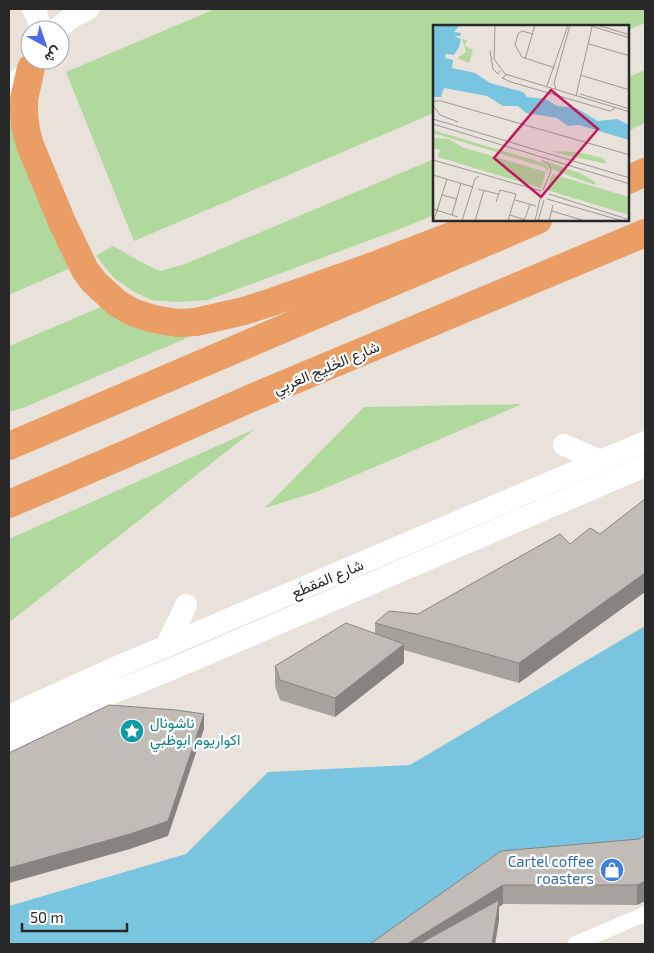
<svg xmlns="http://www.w3.org/2000/svg" width="654" height="953" font-family="'Exo 2',Vazirmatn,sans-serif">
	<rect width="100%" height="100%" fill="#e8e2db"/>
	<path fill="#b2d99d" d="M215 9H645V23L628 30V26H434V113L134 241 66 72Z
		M645 70V123L628 131V77Z
		M9 110 73 267 9 295Z
		M434 159V215L400 229 208 300 177 302 151 300 133 291 114 278 96 256 113 246 139 261 160 271 185 264Z
		M108 304 215 324 180 341 25 407 9 412V346Z
		M522 404 316 492 265 508 364 407Z
		M255 429 11 621 9 622V539Z"/>
	<path fill="#79c5df" d="M645 626V842L373 944H9V906L186 854 268 772 410 765Z"/>
	<g fill="none" stroke-linecap="round" stroke-linejoin="round">
		<path stroke="#fff" stroke-width="15" d="M575 944 645 914"/>
		<path stroke="#fff" stroke-width="22" d="M33 9 37 16 41 30
			M56 30 72 17 88 9
			M9 86C20 79 29 73 35 61
			M564 445 601 461
			M166 647 186 605
			M9 716 110 670 645 442
			M9 740 117 691 172 669 645 466"/>
		<path stroke="#ea9d64" stroke-width="28" d="M31 68 24 99V115L26 130 30 145 62 222 85 270 94 282 117 303 132 312 154 319 177 323 196 322 244 311 272 302 365 269 469 229 488 223 506 220
			M628 180 645 172
			M9 446 538 220
			M9 504 128 453 249 399 645 233"/>
	</g>
	<path fill="#a6a39d" d="M645 499V592L519 683 404 650V663L335 717 280 700 275 686V666L375 633V623L418 614 570 544 600 534Z
		M639 839 637 905 503 904 499 907V920L495 944H370L501 851Z"/>
	<path fill="#87847f" d="M645 573V592L519 683V663Z
		M404 644V663L335 717V698Z
		M204 714V729L168 836 130 849 9 883V868Z
		M645 881V901L637 905V885Z
		M503 885V904L499 907V920L495 944H407Z"/>
	<path fill="#c1bdb6" stroke="#87847f" d="M645 499V573L519 663 375 623 389 611 418 614 560 534 570 544 590 528 600 534Z
		M346 623 404 644 335 698 280 680 275 666Z
		M109 705 176 710 204 714 168 821 130 834 9 868V753Z
		M645 835V881L637 885H503L407 944H370L501 851 639 839Z
		M499 900 492 944H419Z"/>
	<defs>
		<g id="sight-disc" transform="scale(1.25)"><circle r="9.5" fill="#0f9aa8" stroke="#fff"/><path d="M0-6L1.8-2.2L6-1.7L2.9 1.2L3.7 5.4L0 3.3L-3.7 5.4L-2.9 1.2L-6-1.7L-1.8-2.2Z" fill="#fff"/></g>
		<g id="shop-disc" transform="scale(1.25)"><circle r="9.5" fill="#3f7fe0" stroke="#fff"/><path d="M-5-2.5h2.3a2.7 3.5 0 0 1 5.4 0H5L5.5 6h-11ZM-1.5-2.5h3a1.5 2.3 0 0 0-3 0Z" fill="#fff"/></g>
	</defs>
	<g fill-rule="evenodd">
		<use href="#sight-disc" x="132" y="731"/>
		<use href="#shop-disc" x="612" y="870"/>
	</g>
	<g text-anchor="middle" dominant-baseline="central" stroke-width="4.5" stroke-linejoin="round" paint-order="stroke">
		<g font-size="15" fill="#282828" stroke="#fff">
			<text transform="translate(326 367) rotate(-23)">شارع الخَلِيج العَربِي</text>
			<text transform="translate(327 578) rotate(-23)">شارع المَقطَع</text>
		</g>
		<g font-size="15" fill="#0d838f" stroke="#fff" text-anchor="start">
			<text x="150" y="722">ناشونال<tspan x="150" dy="17">اكواريوم ابوظبي</tspan></text>
		</g>
		<g font-size="15" fill="#366cbe" stroke="#fff" text-anchor="end">
			<text x="594" y="861">Cartel coffee<tspan x="594" dy="17">roasters</tspan></text>
		</g>
	</g>
	<g transform="translate(433 25)">
		<rect width="196" height="196" fill="#e8e2db"/>
		<path d="M29 14 34 15 32 21 40 25 36 38 24 33 33 27ZM0 105 111 138 115 142V148L111 142 0 108ZM0 113 16 114 29 122 113 147 108 163 5 132 7 125 0 123ZM115 126 144 127 170 133 174 139ZM112 136 149 149 162 157V160L118 144ZM119 149 196 172V190L114 165Z" fill="#b2d99d"/>
		<path d="M0 0H27L21 7 28 8 27 11H21L28 14 26 22 21 30 13 29 12 33 20 35 19 43 42 48 57 58 90 67 94 72 113 74 124 81 143 83 165 96 184 94 196 100V115L146 100 135 101 124 93 93 88 85 81H70L54 71 11 63 8 72H0Z" fill="#79c5df"/>
		<path fill="none" stroke="#9b9893" stroke-width="1" d="M62 0 61 34 72 49 197 87M155 0 197 13M164 0 197 10M100 9 89 6 85 9 82 20 89 32 122 43M156 19 197 31M57 26 60 44 65 49 67 46M92 34 102 0M73 50 69 53 78 57 177 86 182 83M147 50 197 65M114 61 135 0M123 64 121 58 137 0M147 69 197 84M143 71 159 2M0 76H8L197 130M1 82 7 90 25 97M0 94 197 153M0 99 197 159M0 135 108 166M109 135 116 140 118 146 110 165M0 150 40 162M45 164 65 169M116 169 197 195M9 170 24 174M114 174 190 196M82 175 103 181M63 177 67 165 83 169 75 196M0 184 25 192M119 186 152 196M19 190 28 158M77 190 92 195M1 195 14 154M29 196 42 154 46 151M42 196 51 165M91 196 97 179M102 196 107 174M105 196 111 175M116 196 120 180"/>
		<path fill="#c2185b" fill-opacity="0.15" stroke="#c2185b" stroke-width="2.5" d="M118 65 165 104 108 172 61 133Z"/>
		<rect width="196" height="196" fill="none" stroke="#282828" stroke-width="2.5"/>
	</g>
	<rect width="654" height="953" fill="none" stroke="#282828" stroke-width="20"/>
	<g transform="translate(45 45) rotate(140)"><circle r="24" fill="#ffffff" stroke="#a9a9a9"/>
	<path d="M0-4L9 19L0 12L-9 19Z" fill="#4d6be3"/>
	<text y="-8" font-size="14" font-weight="bold" text-anchor="middle" fill="#282828">ش</text>
	</g>
	<path d="M22 923v8h105v-8" fill="none" stroke="#282828" stroke-width="2.5"/>
	<text x="30" y="923" font-size="15" fill="#282828" stroke="#ffffff" stroke-width="4" paint-order="stroke">50 m</text>
</svg>
